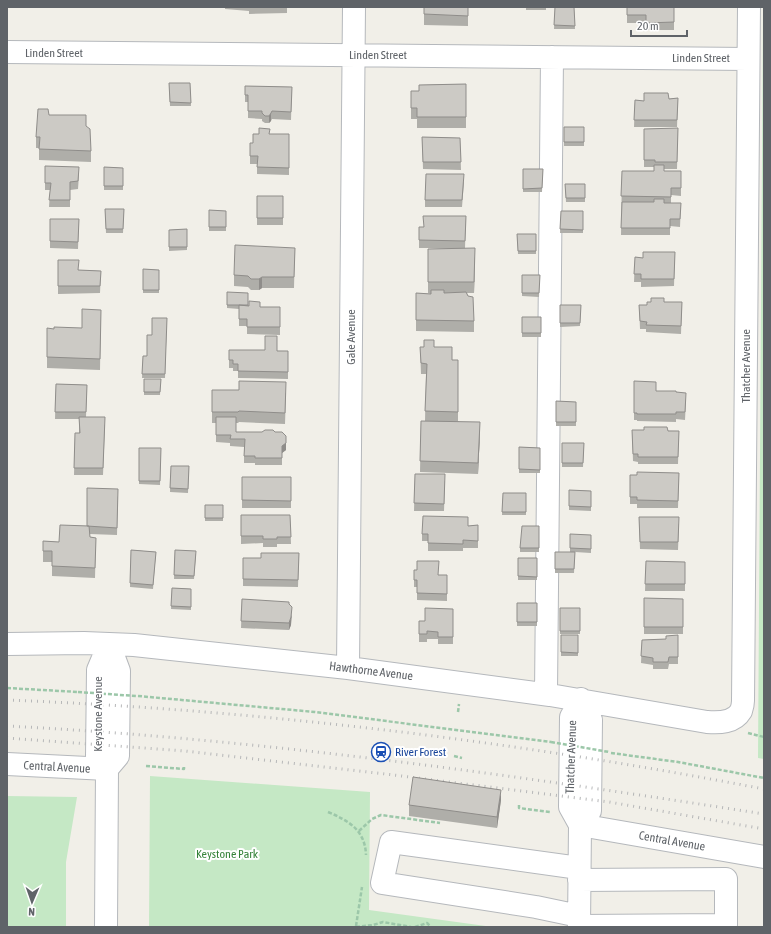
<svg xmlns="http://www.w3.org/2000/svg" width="771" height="934" font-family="'Asap Condensed',sans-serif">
	<rect width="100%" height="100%" fill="#f1efe8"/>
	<path fill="#c5e8c5" d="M763 7H764V759L758 758Z
		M150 776 370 792 369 910 493 927H149Z
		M7 796 77 797 66 862V927H7Z"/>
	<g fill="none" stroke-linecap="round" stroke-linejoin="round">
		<g stroke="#b5b8bc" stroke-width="24">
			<path id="minor" d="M7 52 748 59
				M7 644 84 643 134 645 348 668 550 695 707 722C719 723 734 723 741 711 742 708 743 704 743 701L749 7
				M348 668 354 7
				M546 694 552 57
				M7 764 107 769
				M107 769 118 756 119 671 109 644
				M580 825 764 857
				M580 825 590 811 591 720 581 699
				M579 916 536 907 382 883 391 842 579 868
				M579 926 726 925V879L579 880
				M106 927 107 769 97 756 98 670 109 644
				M579 927 580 825 570 807 571 717 581 699"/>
		</g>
		<path stroke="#9cc7a9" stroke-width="2.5" stroke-dasharray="4 2" stroke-linecap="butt" d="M7 688 78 692
			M138 696 315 712 551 742
			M458 712 459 704
			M748 733 764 737
			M611 753 678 762 764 778
			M454 756 462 758
			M146 766 184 769V767
			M519 805V808L550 812
			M328 812C349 821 365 830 366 855
			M359 831 372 819 381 815 440 823
			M356 926 362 887
			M356 927 373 925 383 922 411 927
			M415 927 427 923 431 927"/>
		<use href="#minor" stroke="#fff" stroke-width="22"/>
		<path stroke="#b6b7b8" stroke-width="3" stroke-dasharray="1 5" stroke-linecap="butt" d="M7 700C262 710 513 741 764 789
			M7 726C261 739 513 775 764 814
			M7 738 185 751 394 775 609 802 764 829"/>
		<path stroke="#9cc7a9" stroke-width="2.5" stroke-dasharray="4 2" stroke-linecap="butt" d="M78 692 136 696
			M551 742 609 752"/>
	</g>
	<path fill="#afaea9" d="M225 7H287V13L249 14V11L225 9Z
		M424 7H468V26L424 25Z
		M526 7H546V10H526Z
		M555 7H574L575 29H554Z
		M627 7H674V30H646V23H627Z
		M169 83H190L191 106H170Z
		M466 84V128H417V119H411V91H419V85Z
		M245 86 292 87 291 120 272 119 271 121 269 123H265L262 121V119L248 118V102H245Z
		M678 98 677 127H634L635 100 644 101Z
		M49 115 86 126 91 151V162L39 160V148H36V137Z
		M564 127H584V146H564Z
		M678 128 677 169H664V171H681V196L671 195V203H681L680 227 670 226V235H621L622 171H654V167H644V129Z
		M270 134H289V175L257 174V164H250V143H253Z
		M422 137 460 138 461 170 423 169Z
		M45 166 79 175 78 189 70 190V207H49L50 190H45Z
		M104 167 123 168V190H104Z
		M523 169H543L542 192H523Z
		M464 182 462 207H425V200Z
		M565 184H585V202H566Z
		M257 196H283V225H257Z
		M105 209H124L123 233H106Z
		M209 210 226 211V231H209Z
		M561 211H583V233H560Z
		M466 216 465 248 475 258 474 293H467L474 321V332L416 331V293L431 294 428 293V249L459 248H419V227H423Z
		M50 219H79L78 249 50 248Z
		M187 229V250L169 251V230Z
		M517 234H536V254H518Z
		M295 248 294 288H262L259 290H251L248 287 234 286V275Z
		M675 252 674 286 641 287V282H634L635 257 643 258Z
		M58 260 79 270 101 271 100 293 58 294Z
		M143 269 159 270V293H143Z
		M522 275H540L539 297 522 296Z
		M227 292 248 305 260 307H280V335L247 334V326H239V309L227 308Z
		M664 302H682L681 334 646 332V329H640L639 305H647Z
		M560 305H581L580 326 560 327Z
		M101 310 100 370 47 368V357L54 329 82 328Z
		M522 317H541V337H522Z
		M167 318 165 378H142L143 356H147L152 335Z
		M420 347H434L452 360H458V421L480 433 478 474 420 472 421 421H425L426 374H421Z
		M229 350 288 351V379L238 378V371H233V368H229Z
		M144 379H161L160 395H144Z
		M634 381 656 391 676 392 686 400 685 420 676 419V422L637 421V420H634Z
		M56 384 87 385 86 417 105 425 103 475H74L75 433H79V419H55Z
		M212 390 286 393 285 424 239 422 238 423H236V432L286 450 282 453V465H255V463H244V447L230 446V443L216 442V423H212Z
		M556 401 576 402V426H556Z
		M632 430 679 431 678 464H638V462L633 461Z
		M562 443H584L583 467H562Z
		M519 447 540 448V473H519Z
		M139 448H161L160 485 139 484Z
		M171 466H189L188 493 170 492Z
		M679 473 678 508H637V504H630V475H637Z
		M415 474 445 481 444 511H414Z
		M242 477H291V508H242Z
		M569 490 591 491V511L569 510Z
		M503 493H526V515H502Z
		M118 496 117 535 90 534V537L96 538 95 578 52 576V562H43V541L59 542 87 526Z
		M205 505H223V521H205Z
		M241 515H290L291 544H277V547H263V543L241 544Z
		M639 517 679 524 678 550 640 549Z
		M478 525V548H463V551H428V541H422V534L468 526Z
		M539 526V552H520V548Z
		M570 534 591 549V553L575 552 574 573H555V552H570Z
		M131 550 156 552 153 589 130 587Z
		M175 550 196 554 194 579H174Z
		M299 553 298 587 243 586V558H261Z
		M518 558H537V580H518Z
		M646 561 685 562V591H645Z
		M438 575H447V601L417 600V587H414V580Z
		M172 588 191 589V610L171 609Z
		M644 598 683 599V634H644Z
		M242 599 289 605 291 625 289 630 241 628Z
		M517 603H537V626H517Z
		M560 608H580V634H560Z
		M453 609V644H438V639H427V642H419V621H425Z
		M561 635H578V656H561Z
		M678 635V664H669L668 669H653V665L641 663 642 640 666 639Z
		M501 800 497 828 409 816V805Z"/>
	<path fill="#8f8d8a" d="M271 113V121L269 123V116Z
		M475 248V258L474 293V282Z
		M262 277V288L259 290V279Z
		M480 422V433L478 474V463Z
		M286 436V450L282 453V465V446Z
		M292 614 291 625 289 630V623Z
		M501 790V800L497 828V817Z"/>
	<path fill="#cccac5" stroke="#8f8d8a" d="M424 7H468V16L424 14Z
		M555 7H574L575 26 554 25Z
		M627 7H674V22L646 23V15H627Z
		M169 83H190L191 103 170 102Z
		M466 84V117H417V108H411V91H419V85Z
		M245 86 292 87 291 112 272 111 271 113 269 116H265L262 113V111H248V95H245Z
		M644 93H668L669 99 678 98 677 120H634L635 100 644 101Z
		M38 109H48L49 115H86V126L90 129 91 151 39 149 40 137H36Z
		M564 127H584V142H564Z
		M259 128 270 129 269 134H289V168L257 167 258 156H250V143H253V134H259Z
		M678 128 677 162H655V160H644V129Z
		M422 137 460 138 461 162H423Z
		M654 165H664V171H681V188H671V197L621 196 622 171H654Z
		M45 166 79 167 78 181 70 182V200H49L51 183H45Z
		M104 167 123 168V186H104Z
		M523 169H543L542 188 523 189Z
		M426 174H464L462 200H425Z
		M565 184H585V198H566Z
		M257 196H283V218H257Z
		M654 199H664V203H681L680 219H670V228H621L622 202H654Z
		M105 209H124L123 229H106Z
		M209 210 226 211V227H209Z
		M561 211H583V230L560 229Z
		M423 216H466L465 241 419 240V227H424Z
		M50 219H79L78 242 50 241Z
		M187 229V247H169V230Z
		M517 234H536V251H518Z
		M235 245 295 248 294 277H262L259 279H251L248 276 234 275Z
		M475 248 474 282H428V249Z
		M643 252H675L674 279H641V274H634L635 257 643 258Z
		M58 260H79L78 270 101 271 100 286H58Z
		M143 269 159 270V290H143Z
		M522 275H540L539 293H522Z
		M431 290H444V293L466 292 468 296 473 297 474 321 416 320V293L431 294Z
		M227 292 248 293V305H227Z
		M651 298H664V302H682L681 326 646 325 647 322 640 321 639 305H647V302H651Z
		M249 301 260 302V307H280V327H247V319H239V305L249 306Z
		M560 305H581L580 323H560Z
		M82 309 101 310 100 359 47 357V328L54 329V327L82 328Z
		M522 317H541V333H522Z
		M152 318H167L165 374H142L143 356H147V335H152Z
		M265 336H277V351H288V372L238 371V364H233V360H229V350H265Z
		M424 340H434V347H452V360H458V412L425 411 427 364 421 363 420 347H424Z
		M144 379H161L160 392H144Z
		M239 381 286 382 285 413 239 411 238 412H212V390H239Z
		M634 381 656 382V391H676V392L686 393 685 412H676V414H637V413H634Z
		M56 384 87 385 86 412H55Z
		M556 401 576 402V422H556Z
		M79 417H105L103 468H74L75 433H80Z
		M216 417H236V432H262L265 430H273L275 432H282L286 436V443L282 446V458H255V456H244L245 439H230L231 435H216Z
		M421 421 480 422 478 463 420 461Z
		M644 427H667L668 431H679L678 457H638V454H633L632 430H644Z
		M562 443H584L583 463H562Z
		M519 447 540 448V470L519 469Z
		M139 448H161L160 481H139Z
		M171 466H189L188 489 170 488Z
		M637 472 679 473 678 501 637 500V497H630V475H637Z
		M415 474H445L444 504 414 503Z
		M242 477H291V501L242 500Z
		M87 488 118 489 117 528 87 526Z
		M569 490 591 491V507L569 506Z
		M503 493H526V512H502Z
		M205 505H223V518H205Z
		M241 515H290L291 537H277V539H263V536H241Z
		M423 516 468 517V526L478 525V541L463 540V544L428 543V534H422Z
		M639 517H679L678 542H640Z
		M60 525 89 526 90 537 96 538 95 568 52 566V551H43V541L59 542Z
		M522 526H539V548H520Z
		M570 534 591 535V549L570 548Z
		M131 550 156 552 153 585 130 583Z
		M175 550 196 551 194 576 174 575Z
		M555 552H575L574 569H555Z
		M261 553H299L298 580 243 579V558H261Z
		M518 558H537V577L518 576Z
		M417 561H439L438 575H447V594L417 593V580H414V570H417Z
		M646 561 685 562V584H645Z
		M172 588 191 589V607L171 606Z
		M644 598 683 599V627H644Z
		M242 599 289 602V604L292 607 291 617 289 623 241 621Z
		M517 603H537V622H517Z
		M425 608 453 609V637H438V632L427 631V634H419V621H425Z
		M560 608H580V631H560Z
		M561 635H578V653L561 652Z
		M678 635V657H669L668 662H653V658L641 656 642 640 666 639V636Z
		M413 777 501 790 497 817 409 805Z"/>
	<defs>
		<g id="station-ring" transform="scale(1)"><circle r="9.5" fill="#fff" stroke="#1a4fb4" stroke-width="1.5"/><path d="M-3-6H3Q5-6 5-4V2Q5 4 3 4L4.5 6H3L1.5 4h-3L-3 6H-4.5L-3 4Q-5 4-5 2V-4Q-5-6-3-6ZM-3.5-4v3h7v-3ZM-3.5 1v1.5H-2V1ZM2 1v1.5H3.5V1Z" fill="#1a4fb4"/></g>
	</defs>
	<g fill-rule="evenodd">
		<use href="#station-ring" x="381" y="752"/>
	</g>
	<g text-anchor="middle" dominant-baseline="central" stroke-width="4" stroke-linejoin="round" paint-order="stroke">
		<g font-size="12" fill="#5f6368" stroke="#fff">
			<text x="54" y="53">Linden Street</text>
			<text x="378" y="55">Linden Street</text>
			<text x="701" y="58">Linden Street</text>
			<text transform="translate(351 337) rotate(-90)">Gale Avenue</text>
			<text transform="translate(746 366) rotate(-90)">Thatcher Avenue</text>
			<text transform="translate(371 671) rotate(7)">Hawthorne Avenue</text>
			<text transform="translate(98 714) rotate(-90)">Keystone Avenue</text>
			<text transform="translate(571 757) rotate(-88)">Thatcher Avenue</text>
			<text transform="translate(57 767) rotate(3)">Central Avenue</text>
			<text transform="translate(672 841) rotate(10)">Central Avenue</text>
		</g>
		<g font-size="12" fill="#164399" stroke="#fff" text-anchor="start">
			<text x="395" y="752">River Forest</text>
		</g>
		<g font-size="12" fill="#348238" stroke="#fff">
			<text x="227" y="854">Keystone Park</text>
		</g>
	</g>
	<rect width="771" height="934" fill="none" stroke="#5f6368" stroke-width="16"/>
	<g transform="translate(32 902) rotate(182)" stroke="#ffffff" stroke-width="3" paint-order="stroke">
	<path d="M0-3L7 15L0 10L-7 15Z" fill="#5f6368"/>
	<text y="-6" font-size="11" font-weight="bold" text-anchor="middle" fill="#5f6368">N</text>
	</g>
	<path d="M631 30v6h56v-6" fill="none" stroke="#5f6368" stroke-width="2"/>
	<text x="637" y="30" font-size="12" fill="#5f6368" stroke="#ffffff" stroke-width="3" paint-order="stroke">20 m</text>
</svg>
